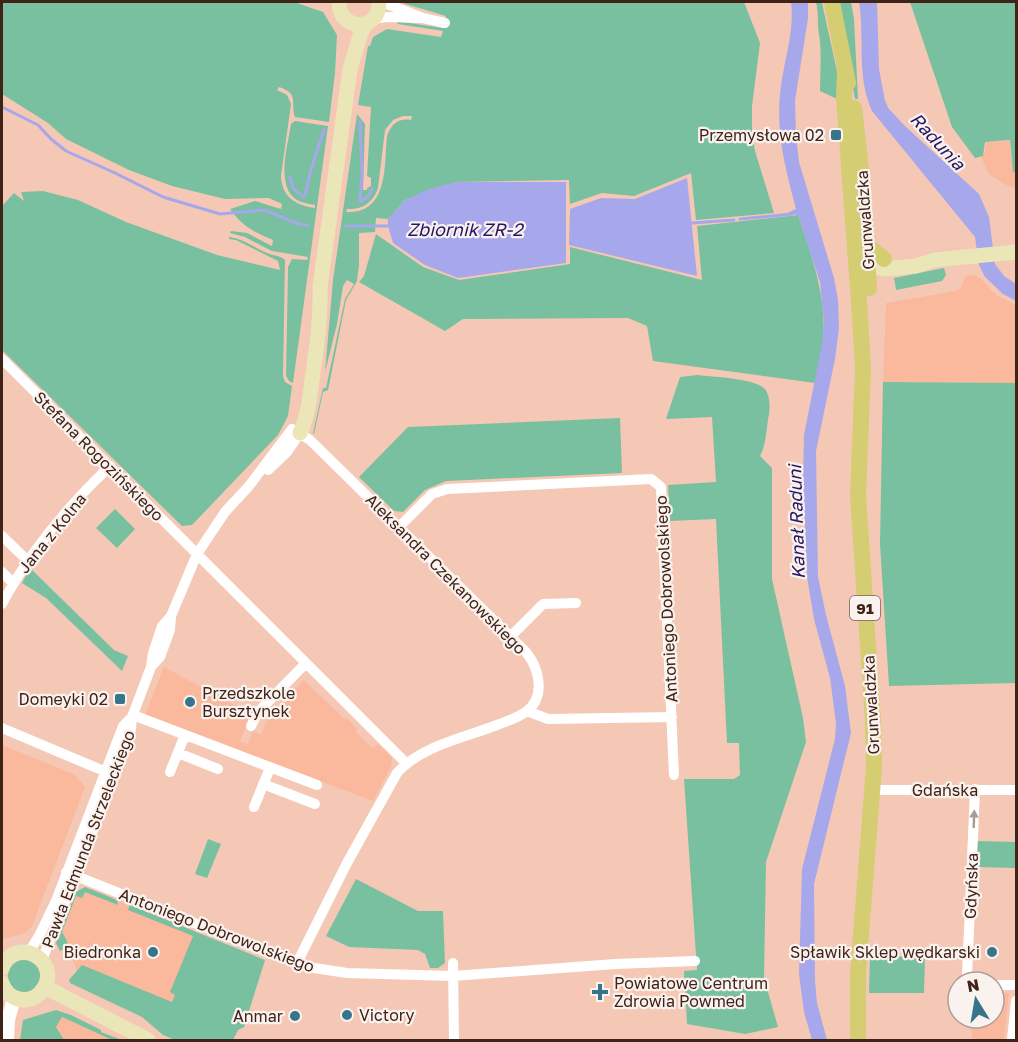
<svg xmlns="http://www.w3.org/2000/svg" width="1018" height="1042" font-family="'Golos Text',sans-serif">
	<rect width="100%" height="100%" fill="#f5c8b5"/>
	<path fill="#fab89d" d="M1009 141 1013 172 1016 173V188L1004 184 989 174 981 157 985 153 986 142Z
		M973 275 980 278 996 295 1016 305V383L883 382 886 303 956 291 961 287 966 276Z
		M164 667 249 713 250 716 240 741 248 744 253 731 261 735 266 722 296 692 295 690 304 680 344 719 346 718 357 729 355 731 373 749 378 744 392 758 391 766 373 801 145 715Z
		M2 745 74 774 85 787 32 926 25 933 3 939 2 938Z
		M91 889 205 936 170 1020 80 977 60 933 76 892Z
		M994 993H1009L1004 1040H972L971 1018H994Z
		M61 1017 72 1022 112 1040H49Z"/>
	<path fill="#78c09f" fill-rule="evenodd" d="M2 2H294L323 12 337 35 335 73 329 122 295 117C290 102 300 94 279 87L277 90 287 95 291 104 281 176C282 197 295 205 315 208V205C309 204 303 203 297 200 275 187 288 145 291 124L295 121 328 126 293 383 289 381 286 376 288 267 292 259 307 260 308 257 272 251 245 237 230 233 231 231 247 233 272 246 273 240C255 233 241 225 230 209L255 201 281 209 282 204 269 198 225 199 172 186 129 170 66 139 48 123 2 94Z
		M399 2H744L760 43 752 106V133L755 151 774 213 696 220 691 173 634 196 602 193 570 204 569 180 456 182 405 200 388 219 376 218 375 232 359 233V265L357 281 346 300 328 390 323 392 314 434 313 433 323 388H326L345 299 354 284 347 280 343 286 337 324 325 372 333 280 357 114 365 124 363 190H367V188L371 186V178L367 176 371 107 358 105 368 46H370L373 37 387 29 441 37 443 31 398 24 396 21 443 28 446 16ZM403 116H412L411 120C399 118 391 124 387 136 384 166 389 214 346 212L347 209C362 210 373 203 378 188L385 130 393 120Z
		M816 2H822L824 12 840 85 837 99 820 91C820 72 822 53 819 34 817 23 819 14 816 2Z
		M837 2H851L854 19 858 99H855Z
		M910 2H1016V172H1013L1010 140 985 142 983 156 975 158 952 127Z
		M43 191 78 200 126 222 217 255 280 270 278 261 236 240 229 239V237C244 239 253 247 267 253 273 256 280 255 285 260L283 376 285 382 292 386 288 416 278 435 192 525 182 526 2 350V206L14 193 24 201 21 192Z
		M798 215C812 257 827 297 823 341 821 355 817 369 815 383L653 361 647 326 628 318 463 319 445 331 359 282 364 276 376 234 423 267 459 280 570 264V247L702 280 697 226Z
		M944 268 946 275 942 281 896 290 894 278Z
		M697 375C712 377 755 378 765 389 771 397 770 411 768 420 766 432 766 445 760 456L772 468V579L803 718 806 742 766 862 764 978 778 1027 745 1034 687 1024 684 971 697 970 684 779H734L740 775 739 743H727L716 519 670 521 668 485 716 482 712 417 666 419 680 377Z
		M883 382 1016 383V683L889 686 880 544Z
		M620 418 622 473 446 481 425 490 403 512 394 511 359 477 408 427Z
		M115 509 135 529 117 548 96 528Z
		M30 568 114 650 128 656 122 671 46 598 22 583Z
		M208 839 221 844 207 878 195 874Z
		M977 841 1016 842V868L976 867Z
		M356 879 418 911H443L445 963 438 968H430L425 954 418 950 349 947 326 936Z
		M85 887 117 900 118 905 85 892 82 898 76 896 62 932 70 947 60 951 56 943 76 892Z
		M130 905 265 960 244 1027 238 1030 233 1040H175L163 1035 142 1017 70 983 69 980 82 965 172 1002 175 995 170 992 193 936 128 910Z
		M870 956 925 957 924 993H869Z
		M8 976a16 16 0 1 1 32 0a16 16 0 1 1-32 0Z
		M56 1010 71 1015 101 1030V1032L122 1040H112L62 1017 56 1027 64 1040H20L23 1020Z"/>
	<path fill="#a7a7eb" d="M791 2H808V18L795 101 796 137 799 162 834 278 838 300 839 328 835 359 816 451 818 577 826 615 845 686 851 733 814 884 815 981 817 1003 827 1040H812L804 1012 799 974 802 869 835 739 836 723 830 678 814 619 807 577 803 477 804 435 822 344 824 322 820 282 798 215 788 214 789 212 796 209C786 171 776 134 780 94 783 63 795 32 791 2Z
		M859 2H877L879 69 885 101 889 109 905 126 979 194 989 217 995 264 1004 276 1016 284V301L1003 294 985 277 979 265 975 237 872 111C856 75 865 39 859 2Z
		M687 178 697 276 569 245 570 209 601 198 635 199Z
		M456 182H566V263L458 278 425 265 393 243 388 226V219L405 200 429 189Z"/>
	<g fill="none" stroke-linecap="round" stroke-linejoin="round">
		<path stroke="#a7a7eb" stroke-width="3" d="M2 107 38 125 51 139 66 151 115 173 163 197 220 214 264 210 299 224 308 225
			M360 121 362 176 360 200
			M290 177 293 188 303 197
			M305 195 310 173 324 129
			M360 202 368 197 372 189
			M740 219 792 214
			M692 223 734 220
			M346 226H388"/>
		<path stroke="#fff" stroke-width="10" d="M382 2 423 18 445 23
			M373 19 386 17 420 18
			M2 359 406 763
			M268 470 287 452 300 433
			M399 527 432 494 447 489 651 479 661 487 674 775
			M2 536 27 560
			M2 572 13 583
			M2 604C29 553 68 506 110 466
			M510 637 543 604 576 603
			M151 667 160 657 170 630 171 616 197 554 225 512 249 486 292 429 310 440 526 652C539 668 546 696 527 711 518 718 507 721 497 725 464 738 421 746 397 773L347 863 297 963
			M527 711 548 719 672 717
			M133 715 317 785
			M251 726 258 712 306 663
			M2 728 111 774
			M178 753 218 769
			M170 772 185 735
			M263 784 315 804
			M873 790H1016
			M254 807 270 768
			M66 872 282 958 314 968 347 973 453 976 615 964 695 961
			M29 952 39 936 56 901 123 726 132 717
			M42 960 124 751 131 729 132 717 151 667 153 653 162 626 171 616
			M453 963 454 1040
			M970 982 967 976 975 789
			M994 985H1016
			M1012 1040 1016 1001"/>
		<path stroke="#fff" stroke-width="14" d="M7 1040 8 1020 14 998"/>
		<path stroke="#eae6b8" stroke-width="15" d="M339 2C339 32 380 32 379 2
			M857 268 868 266 886 269 916 266 934 260 1016 252
			M300 433C309 414 310 394 313 373 317 344 321 316 320 287L350 69 361 32 367 23
			M2 968C15 934 63 961 43 989 39 996 31 1000 23 1000 13 999 5 993 2 983
			M45 987 148 1040"/>
		<path stroke="#d5cd71" stroke-width="16" d="M832 2 848 83
			M845 73 844 98 860 316 863 369 858 495 873 721 874 767 858 973V1040
			M854 108 862 178 869 288
			M868 246 884 259"/>
	</g>
	<defs><path id="oneway-solid" d="M-6-.8H1V-3.2L6.5 0L1 3.2V.8H-6Z" transform="scale(1.5)"/></defs>
	<use fill="#a99c97" href="#oneway-solid" transform="translate(974 819) rotate(-88)"/>
	<g fill="#37758b" stroke="#faf2ef" stroke-width="2">
		<rect x="830" y="129" width="12" height="12" rx="3"/>
		<rect x="114" y="693" width="12" height="12" rx="3"/>
		<circle cx="190" cy="702" r="6"/>
		<circle cx="153" cy="952" r="6"/>
		<circle cx="992" cy="952" r="6"/>
		<path d="M597 983h6v6h6v6h-6v6h-6v-6h-6v-6h6z"/>
		<circle cx="347" cy="1015" r="6"/>
		<circle cx="295" cy="1016" r="6"/>
	</g>
	<g text-anchor="middle" dominant-baseline="central" stroke-width="4.5" stroke-linejoin="round" paint-order="stroke">
		<rect fill="#faf2ef" stroke="#786158" stroke-width="1.5" x="850" y="596" width="30" height="24" rx="4.5"/>
		<g font-size="15" font-weight="bold" fill="#402317">
			<text x="865" y="608">91</text>
		</g>
		<g font-size="16" fill="#402317" stroke="#faf2ef" text-anchor="end">
			<text x="824" y="135">Przemysłowa 02</text>
			<text x="202" y="693" text-anchor="start">Przedszkole<tspan x="202" dy="18">Bursztynek</tspan></text>
			<text x="108" y="699">Domeyki 02</text>
			<text x="141" y="952">Biedronka</text>
			<text x="980" y="952">Spławik Sklep wędkarski</text>
			<text x="614" y="983" text-anchor="start">Powiatowe Centrum<tspan x="614" dy="18">Zdrowia Powmed</tspan></text>
			<text x="359" y="1015" text-anchor="start">Victory</text>
			<text x="283" y="1016">Anmar</text>
		</g>
		<g font-size="16" fill="#402317" stroke="#faf2ef">
			<text transform="translate(865 220) rotate(-94)">Grunwaldzka</text>
			<text transform="translate(99 456) rotate(45)">Stefana Rogozińskiego</text>
			<text transform="translate(52 533) rotate(-51)">Jana z Kolna</text>
			<text transform="translate(446 574) rotate(45)">Aleksandra Czekanowskiego</text>
			<text transform="translate(666 599) rotate(-93)">Antoniego Dobrowolskiego</text>
			<text transform="translate(871 705) rotate(-93)">Grunwaldzka</text>
			<text x="945" y="790">Gdańska</text>
			<text transform="translate(88 839) rotate(-69)">Pawła Edmunda Strzeleckiego</text>
			<text transform="translate(971 886) rotate(-88)">Gdyńska</text>
			<text transform="translate(217 930) rotate(21)">Antoniego Dobrowolskiego</text>
		</g>
		<g font-size="18" font-style="italic" fill="#261764" stroke="#faf2ef">
			<text transform="translate(938 141) rotate(47)">Radunia</text>
			<text x="465" y="229">Zbiornik ZR-2</text>
			<text transform="translate(796 522) rotate(-92)">Kanał Raduni</text>
		</g>
	</g>
	<rect width="1018" height="1042" fill="none" stroke="#402317" stroke-width="6"/>
	<g transform="translate(976 1000) rotate(349)"><circle r="28" fill="#faf2ef" stroke="#b09f99" stroke-width="1.5"/>
	<path d="M0-4.5L10 22L0 15L-10 22Z" fill="#37758b"/>
	<text y="-9" font-size="16" font-weight="bold" text-anchor="middle" fill="#402317">N</text>
	</g>
</svg>
